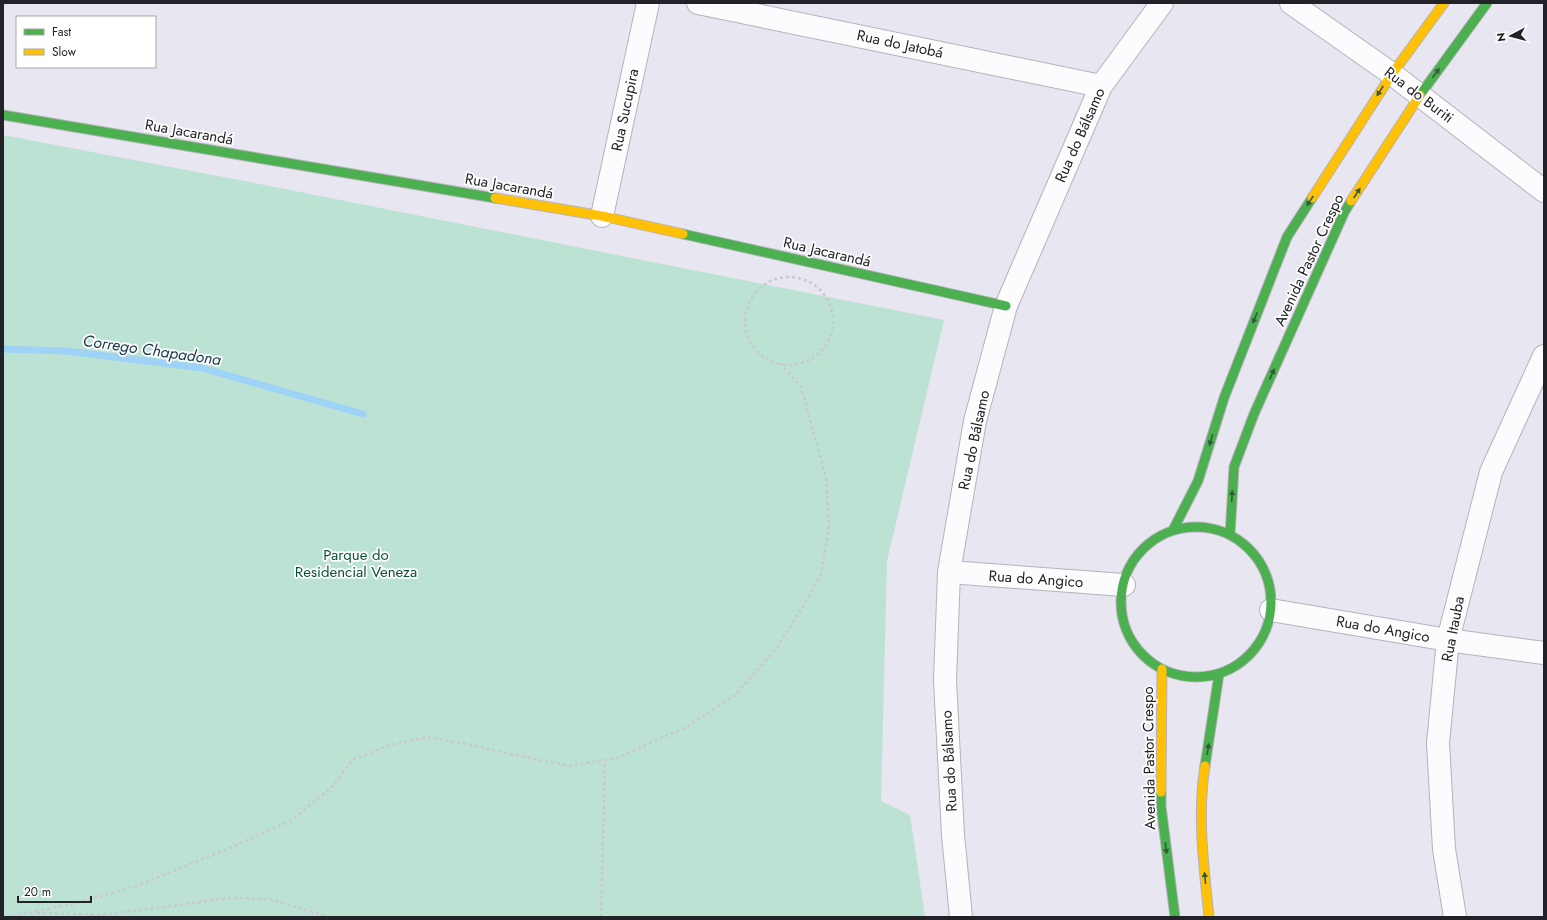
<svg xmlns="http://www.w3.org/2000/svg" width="1547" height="920" font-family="Jost,sans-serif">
	<rect width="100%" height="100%" fill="#e8e6f0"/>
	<path fill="#bce2d4" d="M3 135 270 186 944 320 887 561 881 801 910 815 925 917H3Z"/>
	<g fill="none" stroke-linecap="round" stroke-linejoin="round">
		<path stroke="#9fd2f7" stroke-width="7" d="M3 349 66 351 202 368 363 414"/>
		<g stroke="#b4b3ba" stroke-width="24">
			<path id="street" d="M698 3 1101 86
				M1291 3 1392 74 1544 191
				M602 216 648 3
				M949 572 1124 585
				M1271 610 1448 640 1544 653
				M961 917 953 835 945 680 949 572 975 421 1006 306 1101 86 1162 3
				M1455 917 1444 849 1438 743 1448 640 1491 472 1544 356"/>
		</g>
		<g stroke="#b4b3ba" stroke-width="11">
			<path id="fast" d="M1420 95 1487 3
				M3 115 495 198
				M683 234 1006 306
				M1121 602a75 75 0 1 1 150 0a75 75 0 1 1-150 0Z
				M1173 530 1198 481 1224 398 1287 237 1312 198
				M1230 535 1234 467 1254 414 1344 213 1351 201
				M1205 766 1219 674
				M1161 792V806L1175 917"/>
		</g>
		<g stroke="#b4b3ba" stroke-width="11">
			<path id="slow" d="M495 198 602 216 683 234
				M1312 198 1392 74 1444 3
				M1351 201 1420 95
				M1205 766C1197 815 1204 868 1209 917
				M1161 792 1162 669"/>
		</g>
		<path stroke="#c9c9cd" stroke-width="2.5" stroke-dasharray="3 3" stroke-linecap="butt" d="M745 321a44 44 0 1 1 88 0a44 44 0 1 1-88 0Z
			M37 913 103 915 230 898 269 899 329 917
			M6 917 73 904 136 886 232 847 292 820 333 786 352 760 387 746 427 737 462 743 515 755 569 766 617 758 686 727 735 695 776 649 804 605 821 574 829 529 826 478 801 387 781 364
			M601 917 605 760"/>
		<use href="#street" stroke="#fcfbfd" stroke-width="22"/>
		<use href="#fast" stroke="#4caf50" stroke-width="9"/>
		<use href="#slow" stroke="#ffc107" stroke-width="9"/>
	</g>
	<defs><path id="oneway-solid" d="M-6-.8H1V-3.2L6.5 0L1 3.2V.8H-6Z"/></defs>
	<g fill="#335a39">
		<use href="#oneway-solid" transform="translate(1436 73) rotate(-54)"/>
		<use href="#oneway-solid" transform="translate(1380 91) rotate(123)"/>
		<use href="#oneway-solid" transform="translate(1357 193) rotate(-57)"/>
		<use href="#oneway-solid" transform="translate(1310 201) rotate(123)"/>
		<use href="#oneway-solid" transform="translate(1255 318) rotate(111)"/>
		<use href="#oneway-solid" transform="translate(1272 374) rotate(-66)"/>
		<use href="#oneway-solid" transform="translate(1211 440) rotate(107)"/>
		<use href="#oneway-solid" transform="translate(1232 496) rotate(-87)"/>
		<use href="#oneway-solid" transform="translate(1208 749) rotate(-81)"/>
		<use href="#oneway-solid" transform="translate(1166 848) rotate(83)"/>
		<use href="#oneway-solid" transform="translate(1205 878) rotate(-96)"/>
	</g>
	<g text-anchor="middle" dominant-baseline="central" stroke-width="3.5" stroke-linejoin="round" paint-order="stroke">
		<g font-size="15" fill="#232229" stroke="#fff">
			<text transform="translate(900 44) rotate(12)">Rua do Jatobá</text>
			<text transform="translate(1419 95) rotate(37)">Rua do Buriti</text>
			<text transform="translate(625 110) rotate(-78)">Rua Sucupira</text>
			<text transform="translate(189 132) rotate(10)">Rua Jacarandá</text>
			<text transform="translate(1080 135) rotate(-66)">Rua do Bálsamo</text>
			<text transform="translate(509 186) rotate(10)">Rua Jacarandá</text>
			<text transform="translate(827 252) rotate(13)">Rua Jacarandá</text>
			<text transform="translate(1309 260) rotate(-65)">Avenida Pastor Crespo</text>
			<text transform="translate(974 440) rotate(-78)">Rua do Bálsamo</text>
			<text transform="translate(1036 579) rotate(4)">Rua do Angico</text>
			<text transform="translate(1383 629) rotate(10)">Rua do Angico</text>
			<text transform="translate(1453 629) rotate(-79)">Rua Itauba</text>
			<text transform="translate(1149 758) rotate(-91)">Avenida Pastor Crespo</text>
			<text transform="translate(949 761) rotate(-93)">Rua do Bálsamo</text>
		</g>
		<g font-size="15" fill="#095038" stroke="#fff">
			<text x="356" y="555">Parque do<tspan x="356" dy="17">Residencial Veneza</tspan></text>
		</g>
		<g font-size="16" font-style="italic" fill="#19394d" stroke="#fff">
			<text transform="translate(152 350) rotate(8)">Corrego Chapadona</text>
		</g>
	</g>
	<rect width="1547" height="920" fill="none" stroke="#232229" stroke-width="8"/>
	<rect x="16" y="16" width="140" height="52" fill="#ffffff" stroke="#a7a7a9"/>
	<rect x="24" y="29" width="20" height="6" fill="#4caf50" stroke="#a7a7a9"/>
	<text x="52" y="36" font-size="12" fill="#232229">Fast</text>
	<rect x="24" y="49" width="20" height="6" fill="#ffc107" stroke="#a7a7a9"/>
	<text x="52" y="56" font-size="12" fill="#232229">Slow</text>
	<g transform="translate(1511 36) rotate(263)" stroke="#ffffff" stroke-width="3" paint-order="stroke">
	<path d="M0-3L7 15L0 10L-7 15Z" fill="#232229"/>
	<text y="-6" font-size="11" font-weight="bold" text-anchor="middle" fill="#232229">N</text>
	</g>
	<path d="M18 896v6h73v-6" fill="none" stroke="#232229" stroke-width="2"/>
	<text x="24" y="896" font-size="12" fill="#232229" stroke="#ffffff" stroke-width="3" paint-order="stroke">20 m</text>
</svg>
